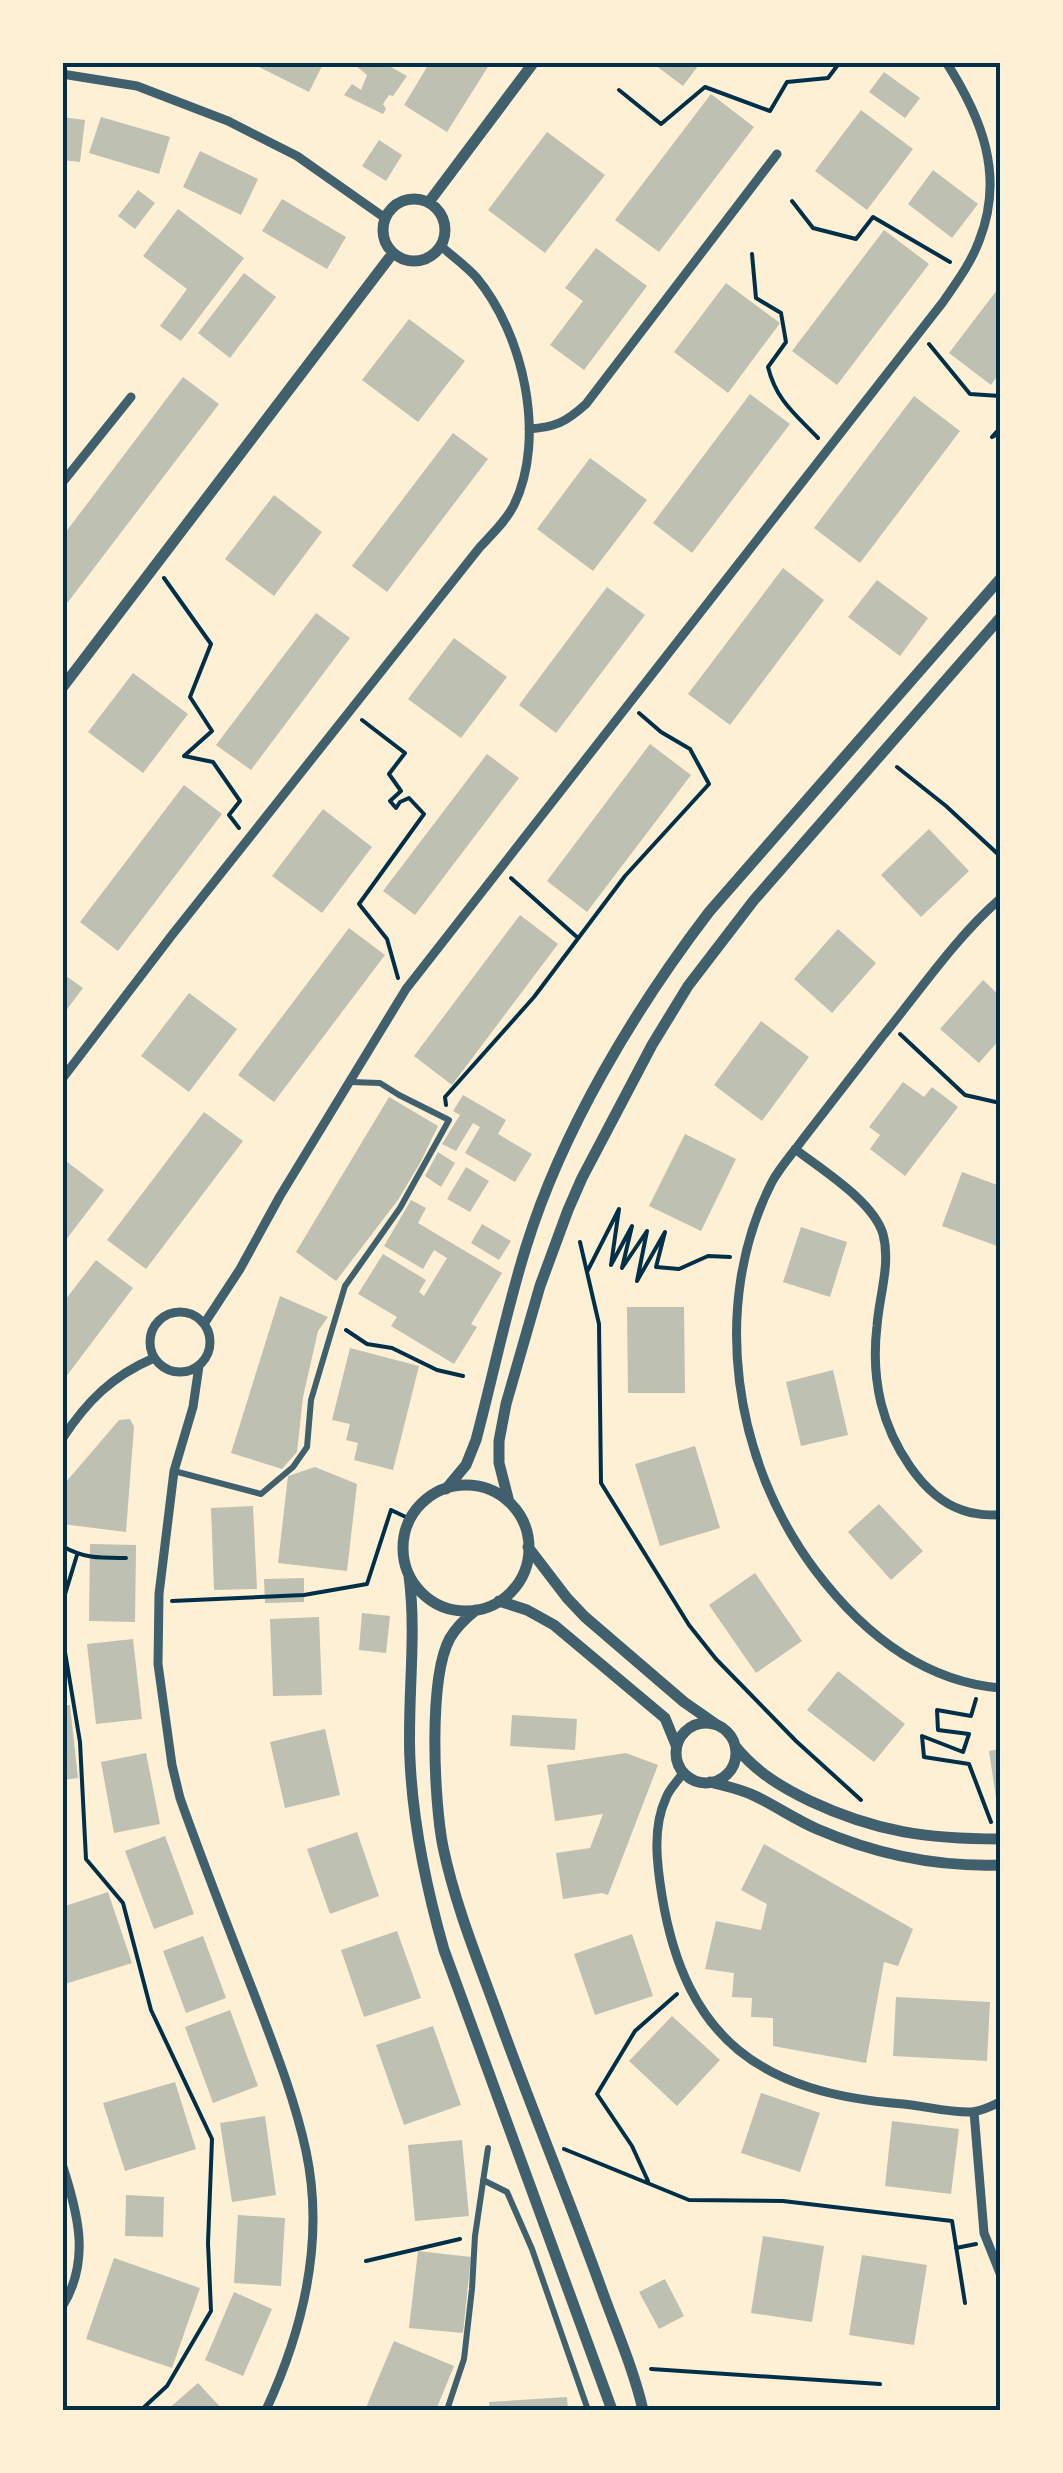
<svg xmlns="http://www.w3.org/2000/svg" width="1063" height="2473" font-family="'Source Sans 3',sans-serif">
	<rect width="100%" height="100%" fill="#fdf0d5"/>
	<path fill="#bec0b2" d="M249 62H324L309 92Z
		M359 62H382L407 76 393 96 389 95 383 104 386 109 383 114 344 95 352 84 361 90 367 75 356 66Z
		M430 62H491L447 132 404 105Z
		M651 62H701L683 86Z
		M884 72 920 98 905 118 869 92Z
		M711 94 754 127 659 252 615 220Z
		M861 110 913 149 867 210 815 171Z
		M62 117 85 120 80 162 62 160Z
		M101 117 170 137 159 174 89 153Z
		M547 132 605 175 545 253 488 210Z
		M379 140 402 155 386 181 362 166Z
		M200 151 258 179 241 215 183 187Z
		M933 170 978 204 952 238 908 204Z
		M138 190 155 203 135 229 118 216Z
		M282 199 346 237 327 269 262 231Z
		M178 209 244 258 181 341 160 326 187 289 143 256Z
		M884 230 929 264 837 385 792 351Z
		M596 248 647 286 584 370 550 345 583 301 565 288Z
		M244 273 276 297 230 358 198 333Z
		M726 283 780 323 728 393 674 352Z
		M1000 286V372L991 385 949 353Z
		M409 319 465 361 418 422 362 380Z
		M183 377 219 404 62 610V537Z
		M750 394 790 424 692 553 653 523Z
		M914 396 960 431 860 563 814 528Z
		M453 433 488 459 387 592 352 566Z
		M590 458 647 500 593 571 537 529Z
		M274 495 322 532 274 596 225 559Z
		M783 568 824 600 730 725 688 694Z
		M877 580 928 618 900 656 848 617Z
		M607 587 645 615 556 733 519 705Z
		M316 613 350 638 251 770 216 745Z
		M454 638 507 677 461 738 408 699Z
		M133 673 188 714 143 773 88 732Z
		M650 744 691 775 587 912 547 881Z
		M487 754 519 778 415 915 383 891Z
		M184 785 222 814 118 951 80 922Z
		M323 809 372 847 322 913 272 876Z
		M929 829 969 871 921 917 881 875Z
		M520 915 558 944 452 1085 414 1056Z
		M349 928 385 955 274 1102 238 1075Z
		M838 929 876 963 832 1013 794 979Z
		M62 973 83 988 62 1016Z
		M983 980 1000 996V1039L979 1063 940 1029Z
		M189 993 237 1029 189 1092 141 1056Z
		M761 1021 809 1057 762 1121 714 1085Z
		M903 1082 924 1097 932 1087 958 1107 905 1176 870 1149 880 1135 869 1127Z
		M463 1095 506 1120 498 1134 532 1154 515 1182 465 1153 480 1127 473 1123 456 1151 442 1144 460 1115 453 1111Z
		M389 1097 438 1126 420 1163 398 1200 336 1281 296 1252Z
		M204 1112 243 1141 146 1269 107 1240Z
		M685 1134 736 1159 701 1231 649 1206Z
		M438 1152 455 1163 441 1187 425 1176Z
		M62 1158 104 1190 62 1245Z
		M466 1167 489 1181 470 1212 447 1199Z
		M962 1172 1000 1186V1247L942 1226Z
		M411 1200 426 1208 418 1223 502 1273 471 1324 477 1327 454 1364 391 1326 397 1317 358 1294 383 1254 426 1280 419 1292 424 1296 447 1258 434 1250 423 1269 384 1246Z
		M482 1224 511 1241 499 1260 471 1243Z
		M801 1227 847 1242 830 1297 783 1282Z
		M96 1260 133 1288 62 1382V1304Z
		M280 1296 328 1317 318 1331 303 1397 297 1452 282 1469 231 1453Z
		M627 1307H684L685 1393H628Z
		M350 1348 419 1366 393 1470 354 1460 358 1443 346 1440 350 1424 332 1420Z
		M833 1370 848 1435 801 1446 786 1382Z
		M130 1419 134 1427 126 1532 62 1524 66 1482 119 1420Z
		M695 1446 720 1528 660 1546 635 1464Z
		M315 1467 357 1484 347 1571 278 1563 288 1476Z
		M879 1504 923 1551 891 1580 848 1532Z
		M253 1506 257 1589 214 1590 211 1508Z
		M90 1544 136 1545 135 1622 89 1621Z
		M755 1573 802 1641 756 1673 709 1605Z
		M304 1578V1602L265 1603 264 1579Z
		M362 1613 390 1616 386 1653 359 1650Z
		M319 1617 322 1695 273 1696 270 1619Z
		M133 1639 142 1719 96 1724 87 1644Z
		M838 1671 905 1724 874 1762 807 1710Z
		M70 1705 78 1778 62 1780V1706Z
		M512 1715 577 1719 575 1750 510 1746Z
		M325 1729 340 1795 285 1808 270 1742Z
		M1000 1749V1811H998L989 1751Z
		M146 1753 160 1824 114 1833 101 1762Z
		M626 1753 658 1765 608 1895 602 1893 563 1899 556 1853 590 1848 603 1814 555 1821 547 1765Z
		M357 1832 379 1896 330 1914 307 1849Z
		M165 1836 194 1914 154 1929 125 1851Z
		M764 1844 913 1929 898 1966 884 1962 866 2063 773 2046V2018L751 2017 752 1998 732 1997 734 1973 705 1969 716 1921 761 1930 767 1904 741 1890Z
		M108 1892 132 1963 62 1985V1907Z
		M397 1931 421 1998 364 2017 341 1950Z
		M632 1934 653 1996 595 2015 574 1954Z
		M203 1936 226 1998 186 2013 163 1951Z
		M896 1997 990 2002 987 2061 893 2056Z
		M230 2010 258 2086 213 2103 185 2027Z
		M672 2016 720 2060 677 2106 629 2061Z
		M433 2026 461 2105 404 2125 376 2045Z
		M175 2082 196 2149 125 2171 103 2103Z
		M761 2093 820 2113 800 2172 741 2153Z
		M265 2116 276 2195 232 2202 220 2123Z
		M892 2121 959 2129 951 2194 885 2186Z
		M462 2140 469 2216 415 2221 408 2145Z
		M126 2195 164 2197 163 2237 125 2236Z
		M238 2215 285 2218 281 2286 234 2283Z
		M763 2236 824 2246 812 2322 751 2313Z
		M418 2251 471 2257 463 2333 409 2328Z
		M862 2255 927 2265 914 2345 849 2335Z
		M114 2258 200 2288 172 2368 86 2339Z
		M665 2279 684 2316 659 2329 639 2292Z
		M234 2292 272 2309 243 2376 205 2360Z
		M394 2341 454 2366 436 2410H365Z
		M198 2383 223 2410H167Z
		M567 2397 568 2410H490L489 2402Z"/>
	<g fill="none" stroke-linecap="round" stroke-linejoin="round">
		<path stroke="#003049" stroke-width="4" d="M619 90 661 124 705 87 770 111 787 82 828 78 840 62
			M792 201 813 228 856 239 873 217 950 262
			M752 254 756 298 781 313 786 342 768 367C776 400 795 414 818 438
			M929 344 970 394 1000 396
			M1000 428 992 437 1000 433
			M164 578 211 644 190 697 212 731 184 756 213 762 240 801 229 815 239 828
			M362 720 405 753 389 774 401 791 390 801 396 808 400 802 409 798 424 814 359 904 387 939 398 978
			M897 767 946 806 1000 856
			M511 878 578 938
			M900 1034 965 1095 1000 1103
			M446 1105 445 1097 534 997 625 876 709 784 690 749 661 732 639 713
			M580 1242 599 1324 601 1483 689 1625 716 1659 796 1741 861 1800
			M587 1272 619 1209 611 1265 632 1226 622 1268 647 1231 637 1281 665 1232 656 1267 679 1269 708 1256 730 1257
			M346 1330 367 1344 392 1348 437 1370 463 1376
			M62 1546C85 1559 100 1558 126 1558
			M172 1601 304 1595 367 1584 391 1510 410 1519
			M62 1604 77 1555
			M62 1634 80 1742 86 1859 123 1903 151 2010 212 2139 208 2243 211 2311 167 2386 141 2410
			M976 1699 971 1716 937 1710 938 1730 969 1734 963 1752 922 1736 924 1757 969 1764 991 1822
			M564 2149 689 2200 783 2201 952 2221 965 2303
			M648 2181 632 2146 597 2094 635 2031 677 1994
			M956 2248 976 2244
			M366 2261 460 2239
			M651 2369 880 2384"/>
		<path stroke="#3f606c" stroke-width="6" d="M174 1471 261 1494 293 1467 307 1447 311 1400 345 1286 400 1208 449 1120 399 1095 380 1083 350 1082
			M483 2180 507 2192 532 2249 588 2410
			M447 2410 464 2359 472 2289 475 2236 488 2148"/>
		<path stroke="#3f606c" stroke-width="9" d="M62 74 137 86 228 121 297 156 385 218
			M529 429C556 427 566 422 586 404L777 154
			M62 483 131 397
			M1000 899C956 937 919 992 882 1037 856 1071 829 1105 803 1139 793 1153 780 1167 772 1182 709 1305 734 1462 815 1570 861 1631 921 1681 1000 1688
			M62 1079 172 935 480 547C492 534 506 521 514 505 547 437 523 333 476 277 466 266 452 256 441 246
			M795 1149C822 1170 873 1201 883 1234 891 1265 879 1296 877 1326 874 1351 875 1378 881 1403 891 1443 921 1496 962 1510 975 1515 988 1515 1000 1515
			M150 1342a30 30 0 1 1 60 0a30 30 0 1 1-60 0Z
			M204 1324 240 1269 280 1196 406 989 943 302C956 283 971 263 979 241 1005 176 982 118 946 62
			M199 1366 193 1407 174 1471 159 1594 158 1664 172 1765 180 1798C203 1863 228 1927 253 1991 273 2044 294 2096 306 2151 325 2240 303 2330 266 2410
			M62 1439C87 1401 112 1376 154 1358
			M683 1773C678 1781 669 1789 666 1798 652 1828 657 1865 662 1896 686 2041 762 2093 903 2104 925 2106 950 2113 972 2112 981 2111 992 2106 1000 2102
			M974 2112 984 2233 1000 2273
			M62 2164C78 2213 91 2261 62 2307"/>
		<path stroke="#3f606c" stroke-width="11" d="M383 230a31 31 0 1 1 62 0a31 31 0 1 1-62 0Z
			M429 202 534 62
			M62 688 393 253
			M403 1548a63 63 0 1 1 126 0a63 63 0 1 1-126 0Z
			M446 1489 466 1465 476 1440C493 1376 506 1311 526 1247 562 1130 635 1009 709 912L1000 579
			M509 1502 499 1463V1441L506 1404 540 1286 568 1210 582 1178 652 1045 688 986 754 900 1000 618
			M528 1547 567 1598 585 1617 684 1702 717 1725
			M409 1576C417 1637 407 1699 410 1760 413 1826 426 1887 444 1950L612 2410
			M499 1601 527 1610 554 1625 665 1718 676 1745
			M476 1610C466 1618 457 1626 450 1638 428 1678 434 1801 443 1847 455 1904 477 1958 497 2013 531 2108 570 2201 604 2296 618 2334 634 2371 643 2410
			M676 1753a30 30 0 1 1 60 0a30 30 0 1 1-60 0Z
			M735 1746C756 1772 781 1787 810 1801 876 1832 928 1839 1000 1839
			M710 1782C725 1786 741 1789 755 1796 776 1806 796 1820 817 1829 875 1854 938 1867 1000 1865"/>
	</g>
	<rect width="1063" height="2473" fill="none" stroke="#fdf0d5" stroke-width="130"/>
	<rect x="65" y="65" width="933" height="2343" fill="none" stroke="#003049" stroke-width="4"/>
</svg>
